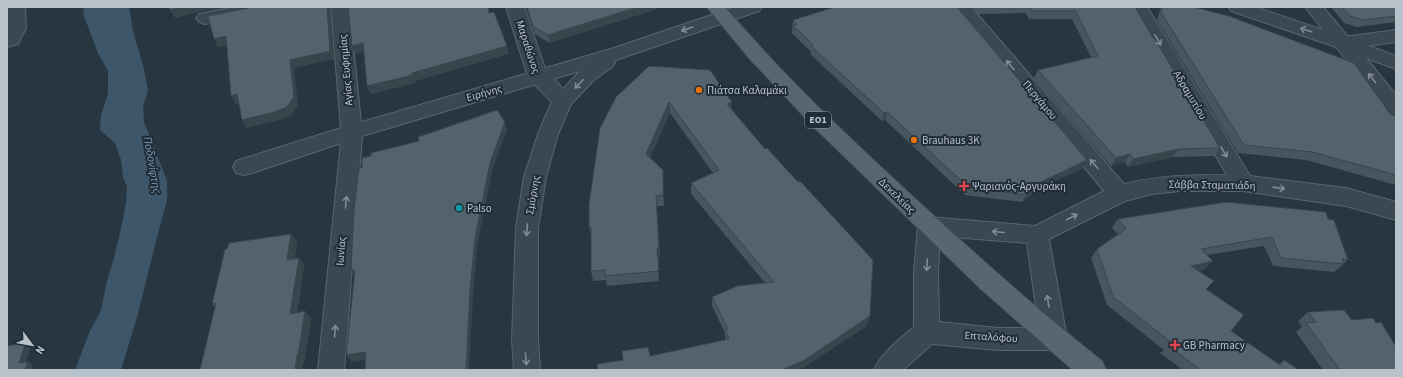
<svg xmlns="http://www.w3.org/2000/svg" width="1403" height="377" font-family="'Source Sans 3',sans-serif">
	<rect width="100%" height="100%" fill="#273641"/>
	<path fill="#3d5669" d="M84 7H129L133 31 144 69 148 91 143 106 144 122 167 181V200L155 245 138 314 121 370H75L89 333 101 310 107 281 114 258 122 224 126 202 127 187 123 177 121 160 115 143 100 130 101 115 108 93V71L97 51 83 13Z"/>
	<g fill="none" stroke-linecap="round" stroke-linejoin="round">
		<g stroke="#59656e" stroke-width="2">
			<path id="minor" d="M7 7H25L26 28 18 44 7 47Z
				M235 7H274L271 11 265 12 205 24 199 22 196 18 199 14Z
				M331 7H349L362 132 359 137 252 173 244 175 236 173 233 167 236 161 341 128Z
				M506 7H524L547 74 558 83 572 101 569 106C565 107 561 108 557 106 554 105 531 81 528 77Z
				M952 7H971L1124 184C1161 175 1189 175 1227 175L1129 7H1147L1250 176 1346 188 1396 202V220L1346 206 1243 191H1180L1152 194 1125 201 1049 239 1067 339 1063 347 1054 350H998L932 344 903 370H874C882 352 899 340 914 327V272L918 226 921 220 929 217 1035 226 1104 191ZM940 236 1027 243 1039 328H998L939 322 938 272Z
				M1396 30V42L1343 49 1336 47 1334 43 1336 39 1343 37Z"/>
		</g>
		<g stroke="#59656e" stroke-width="2">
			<path id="tertiary" d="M735 7H762L759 11 613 61 615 63 612 67 594 80 571 104 558 134 546 177 538 228V340L540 370H514L512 340 516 228 524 177 538 134 552 101 580 71 362 136 344 370H318L342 132 345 127 614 48Z
				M1228 7H1255L1323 30 1305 7H1323L1350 39 1396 56V69L1366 58 1396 95V116L1389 114 1336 47 1231 11Z"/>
		</g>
		<g stroke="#48535d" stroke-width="2">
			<path id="primary" d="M707 7H725C778 70 837 126 897 182 964 244 1031 305 1102 361L1106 370H1073L981 289 815 128 750 59Z"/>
		</g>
		<use href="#minor" fill="#3b4751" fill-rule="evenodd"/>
		<use href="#tertiary" fill="#3b4751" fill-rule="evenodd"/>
		<use href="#primary" fill="#596671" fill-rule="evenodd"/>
	</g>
	<path fill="#47555f" d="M526 7 657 9 549 43 535 34Z
		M835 7H958V8L1083 168 1039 188 1022 202 965 195 885 120 882 121 810 54 811 52 792 33 793 20Z
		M972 7H1135L1152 38 1153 36 1220 148 1214 156 1173 157 1128 167 1125 162 1111 166 1034 78 1038 70 1091 57 1072 19H1029L1026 13 979 14Z
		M1161 7H1194L1391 115 1396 118V185L1306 160 1238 153 1157 20Z
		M1331 7H1396V22L1357 27 1344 23Z
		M616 97 732 102V109L867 326 650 356 725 340V333L712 306V297L765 283 691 194V183L713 173 670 113 650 157 664 180V206H656L660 257 657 258 659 281 607 286 606 280 593 281 591 271V236L589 227Z
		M1118 219H1328L1348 260 1334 272 1273 266 1264 246 1207 255 1205 269 1199 271 1206 289 1231 331 1279 364 1284 360 1299 370H1183L1160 353 1164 350 1107 305 1091 258 1097 249 1118 234 1112 228Z
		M291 234 297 243 294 259 299 258 304 266 297 313 305 311 311 319 304 363H303L302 370H200L215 307 212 304Z
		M1308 312 1352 320 1376 323 1396 370H1323L1296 332 1302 327 1298 321Z"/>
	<path fill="#39454d" d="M182 7H227L212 10 211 9 175 18 170 10Z
		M327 7H330L334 59 294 68 298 105 292 115 279 120 247 128 242 120 290 60Z
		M638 7H657V9L549 43 548 35Z
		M226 36 231 44 218 47 214 39Z
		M363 43 366 51 355 54 352 46Z
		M507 46 509 54 416 81V83L371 94 367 86Z
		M237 94 242 102 236 104 231 96Z
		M669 102 670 113 646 164V154Z
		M732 102V113L727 104Z
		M887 112 885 120 882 121 884 113Z
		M505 122 507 130 492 171 477 246 473 298 469 370H466L470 291 475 238 490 163Z
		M1179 149 1173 157 1128 167 1133 159Z
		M1130 154 1125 162 1111 166 1116 158Z
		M1087 160 1083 168 1039 188 1022 202 1026 195 1043 181Z
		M663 170 664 180V206L663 195Z
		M291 234 297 243 293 268 287 260Z
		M659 247 660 257 657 258V248Z
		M299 258 304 266 296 322 290 314Z
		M1213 261 1205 269 1183 274 1191 266Z
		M351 270H355V278Z
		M305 311 311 319 304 363H303L302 370H295L297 355Z
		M870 316 867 326 800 370H782Z
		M26 342 31 346 24 367 19 363Z
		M366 352 370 359 351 362 346 355Z
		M28 362 33 365 32 370H25Z"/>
	<path fill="#52636e" stroke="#39454d" d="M169 7H182L170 10Z
		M254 7H327L330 51 290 60 294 97 287 107 275 112 242 120 237 94 231 96 226 36 214 39 208 16Z
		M348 7H488L489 13 494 12 507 46 412 73 413 75 367 86 363 43 352 46Z
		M527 7H638L548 35 533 26Z
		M835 7H957L1087 160 1043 181 1026 195 968 187 887 112 884 113 811 46 813 45 793 25 797 24 793 20Z
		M1031 7H1135L1153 38V36L1220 148 1179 149 1133 159 1130 154 1116 158 1038 70 1098 56 1076 11H1032Z
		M1163 7H1194L1229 16 1354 63 1391 115H1394L1396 118V175L1312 152 1244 145 1161 12Z
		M1342 7H1396V16L1363 20 1350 16Z
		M649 66 710 70 732 102 727 104 765 149 767 148 798 182 800 181 873 260 870 316 803 361 782 370H598L597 364 623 360 622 351 648 347 650 356 729 339 725 330 728 329 712 297 737 286 774 282 691 183 719 170 669 102 646 154 663 170V195L656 196 659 247 657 248 659 271 605 276V270L591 271V227H589V204L600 128 616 97Z
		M497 110 505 122 490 163 475 238 470 291 466 370H365L366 352 346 355 355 270H351L354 210 359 168H362V158L371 156V153L419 141 418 137Z
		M1226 202 1326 212 1328 219 1334 220 1348 260 1342 259 1344 264 1281 258 1272 237 1201 249 1213 261 1191 266 1214 281 1206 289 1244 315 1231 331 1280 365 1284 360 1299 370H1201L1168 346 1171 342 1113 297 1097 249 1126 229 1118 219Z
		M291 234 287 260 299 258 290 314 305 311 298 355H297L295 370H200L216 303 212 304 225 249H227L229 243Z
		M1344 310 1352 320 1373 318 1376 323 1381 322 1396 347V370H1340L1306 323 1316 322 1308 312Z
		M26 342 19 363 28 362 25 370H7V346Z"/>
	<defs><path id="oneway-shaft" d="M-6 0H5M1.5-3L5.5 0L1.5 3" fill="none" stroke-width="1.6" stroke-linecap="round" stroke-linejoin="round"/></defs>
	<g stroke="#808b94">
		<use href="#oneway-shaft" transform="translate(687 29) rotate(161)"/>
		<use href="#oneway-shaft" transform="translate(1306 30) rotate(-162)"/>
		<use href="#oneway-shaft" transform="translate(1158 40) rotate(59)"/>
		<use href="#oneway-shaft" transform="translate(1010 65) rotate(-130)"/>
		<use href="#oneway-shaft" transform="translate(1372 78) rotate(-129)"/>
		<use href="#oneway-shaft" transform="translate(579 84) rotate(134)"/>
		<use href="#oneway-shaft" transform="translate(1224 152) rotate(59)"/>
		<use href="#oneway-shaft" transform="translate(1094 164) rotate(-130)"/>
		<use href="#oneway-shaft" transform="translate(1279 188) rotate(8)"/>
		<use href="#oneway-shaft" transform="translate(346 202) rotate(-85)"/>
		<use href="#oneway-shaft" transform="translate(1072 217) rotate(-27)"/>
		<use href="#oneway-shaft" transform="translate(527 230) rotate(94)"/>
		<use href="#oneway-shaft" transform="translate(998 232) rotate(-175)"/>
		<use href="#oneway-shaft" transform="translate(927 265) rotate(93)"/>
		<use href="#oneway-shaft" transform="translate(1048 301) rotate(-99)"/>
		<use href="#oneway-shaft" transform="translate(335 331) rotate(-85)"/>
		<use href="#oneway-shaft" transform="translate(526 359) rotate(85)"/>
	</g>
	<g fill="#e8710a" stroke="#202c36" stroke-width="1.5">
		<circle cx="699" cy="90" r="4"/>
		<circle cx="914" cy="140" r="4"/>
	</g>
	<g fill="#e0444e" stroke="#202c36" stroke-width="1.5">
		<path d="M962 180h4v4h4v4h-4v4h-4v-4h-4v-4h4z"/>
		<path d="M1173 339h4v4h4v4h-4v4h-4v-4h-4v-4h4z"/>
	</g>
	<circle fill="#0f9aa8" stroke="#202c36" stroke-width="1.5" cx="459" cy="208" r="4"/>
	<g text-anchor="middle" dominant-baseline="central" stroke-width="4" stroke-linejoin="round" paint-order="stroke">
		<rect fill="#202c36" stroke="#8a959e" stroke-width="1" x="805" y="112" width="26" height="16" rx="3"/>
		<g font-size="10" font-weight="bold" fill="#b8c2cb">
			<text x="818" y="120">ΕΟ1</text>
		</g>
		<g font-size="11" fill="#b8c2cb" stroke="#202c36">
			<text transform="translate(528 47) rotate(72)">Μαραθώνος</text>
			<text transform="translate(346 70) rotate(-95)">Αγίας Ευφημίας</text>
			<text transform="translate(484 93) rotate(-16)">Ειρήνης</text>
			<text transform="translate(1190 95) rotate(59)">Αδραμυτίου</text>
			<text transform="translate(1040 100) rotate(50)">Περγάμου</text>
			<text transform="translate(1212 185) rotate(1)">Σάββα Σταματιάδη</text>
			<text transform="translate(533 195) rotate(-80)">Σμύρνης</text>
			<text transform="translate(897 196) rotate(44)">Δεκελείας</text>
			<text transform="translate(341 251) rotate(-85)">Ιωνίας</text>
			<text transform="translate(991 337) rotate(4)">Επταλόφου</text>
		</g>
		<g font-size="11" fill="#b8c2cb" stroke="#202c36" text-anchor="start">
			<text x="707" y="90">Πιάτσα Καλαμάκι</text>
			<text x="922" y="140">Brauhaus 3K</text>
			<text x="972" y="186">Ψαριανός-Αργυράκη</text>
			<text x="467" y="208">Palso</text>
			<text x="1183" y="345">GB Pharmacy</text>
		</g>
		<g font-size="12" font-style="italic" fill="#7996ad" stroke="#202c36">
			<text transform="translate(152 165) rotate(80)">Ποδονίφτης</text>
		</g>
	</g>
	<rect width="1403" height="377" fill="none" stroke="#b8c2cb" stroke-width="16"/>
	<g transform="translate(32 345) rotate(122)" stroke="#202c36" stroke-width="3" paint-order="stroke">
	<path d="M0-3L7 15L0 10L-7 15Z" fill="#b8c2cb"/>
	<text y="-6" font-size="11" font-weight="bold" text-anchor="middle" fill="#b8c2cb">N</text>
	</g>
</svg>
